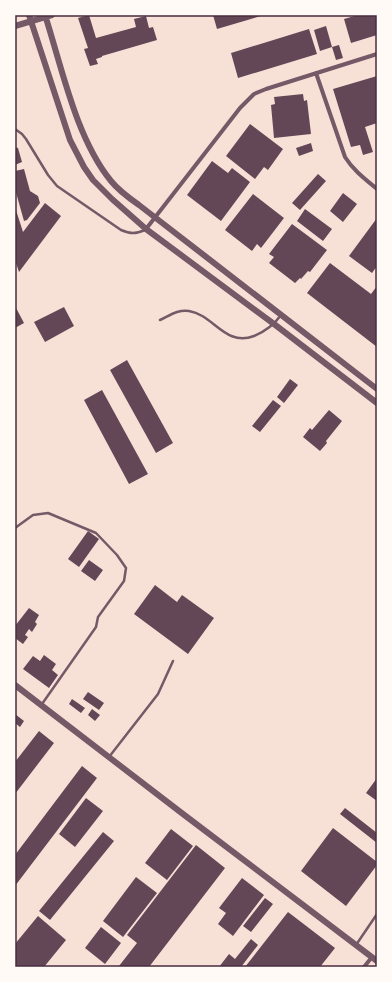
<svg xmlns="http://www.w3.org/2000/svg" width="392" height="982" font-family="Commissioner,sans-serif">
	<rect width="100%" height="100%" fill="#f7e1d7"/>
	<path fill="#644757" d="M89 15 96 38 136 27 134 19 146 16 149 28 153 27 157 40 102 56V57L96 59 98 64 90 66 84 49 88 48 78 18Z
		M213 15H261V16L217 29Z
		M358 15H377V35L351 43 344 19Z
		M326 26 332 47 320 51 314 30Z
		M309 29 317 54 238 78 231 53Z
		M339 45 343 58 336 60 332 47Z
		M377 76V123L365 127 373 152 363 155 360 145 351 147 333 89Z
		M303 94 304 101 307 100 311 134 274 138 271 105 275 104 274 97Z
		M250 124 283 149 268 170 264 167 255 179 226 156Z
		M311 143 313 151 299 156 296 148Z
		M15 147 18 148 22 162 15 165Z
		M212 161 228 173 232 168 250 182 221 221 187 195Z
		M24 169 30 191 38 196 40 203 27 220 24 221 15 189V171Z
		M318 174 326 181 300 210 292 203Z
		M343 193 357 204 343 222 330 211Z
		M253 194 284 218 261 248 257 244 252 251 225 230Z
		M45 203 61 216 19 272 15 260V207L23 232Z
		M305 209 332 229 323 241 297 221Z
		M377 218V266L372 273 349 256Z
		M292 224 327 250 310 272 308 271 301 279 300 278 295 283 269 263 274 257 269 254Z
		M330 263 371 294 377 286V347L307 293Z
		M15 306 24 323 15 328Z
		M64 307 74 326 45 342 34 322Z
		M127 360 173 443 156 453 110 370Z
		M290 379 298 385 284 403 277 397Z
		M102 390 148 474 129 484 84 400Z
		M273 400 281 406 260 432 252 426Z
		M329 410 342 421 326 441 327 443 320 451 303 437 310 428 312 430Z
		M88 531 99 539 79 567 68 559Z
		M89 560 103 570 95 581 81 571Z
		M155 585 177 602 182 595 214 618 188 654 134 614Z
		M29 608 39 615 35 622 37 624 32 632 29 629 25 635 28 637 23 644 15 638V626Z
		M44 655 56 664 52 670 58 675 49 688 23 669 33 656 40 661Z
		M88 692 104 703 99 710 83 699Z
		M72 699 85 708 81 713 69 704Z
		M92 709 100 715 95 721 88 715Z
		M15 714 24 721 20 727 15 723Z
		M39 731 54 743 15 794V762Z
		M82 766 97 778 15 886V855Z
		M377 778V801L366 793Z
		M86 798 103 811 75 847 59 834Z
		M345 808 377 833V843L340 814Z
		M333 828 377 862V865L346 906 301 871Z
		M171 829 193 846 167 880 145 863Z
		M103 832 114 841 50 920 39 911Z
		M196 845 225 868 149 967H120L119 966 137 943 127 935Z
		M136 877 157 893 123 937 103 921Z
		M242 878 264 895 233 936 218 924 226 913 219 908Z
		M265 898 273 904 251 932 243 926Z
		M288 912 335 948 320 967H245Z
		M38 916 66 940 44 967H15V944Z
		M101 927 121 943 105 964 85 948Z
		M251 939 258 945 241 967H219L229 954 235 959Z"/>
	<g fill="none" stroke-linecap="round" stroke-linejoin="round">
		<path stroke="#755966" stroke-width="2.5" d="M15 129 22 134 26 139 48 175 57 186 121 230C130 234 136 234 145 230
			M160 320C169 316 178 309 189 311 214 315 225 347 254 336 266 331 274 325 281 315
			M15 528 33 515 48 513 96 533 117 555 126 568 124 581 98 617 96 627 42 704
			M109 757 158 694 173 661
			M356 945 377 914"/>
		<path stroke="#755966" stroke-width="4" d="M316 73 345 157C353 170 365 179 377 189
			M146 229 240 108 254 94 266 89 377 54
			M364 967 372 957"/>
		<path stroke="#755966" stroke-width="6" d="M29 15 70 140 84 167 93 180 112 199 146 229 274 324 377 403
			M45 15C62 68 76 138 111 181 119 191 129 198 139 205L377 389
			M15 26 52 15
			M15 685 183 814 377 961"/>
	</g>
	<rect width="392" height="982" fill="none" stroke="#fffaf5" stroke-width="32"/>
	<rect x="16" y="16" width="360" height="950" fill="none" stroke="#4a2c40" stroke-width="1.5"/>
</svg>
